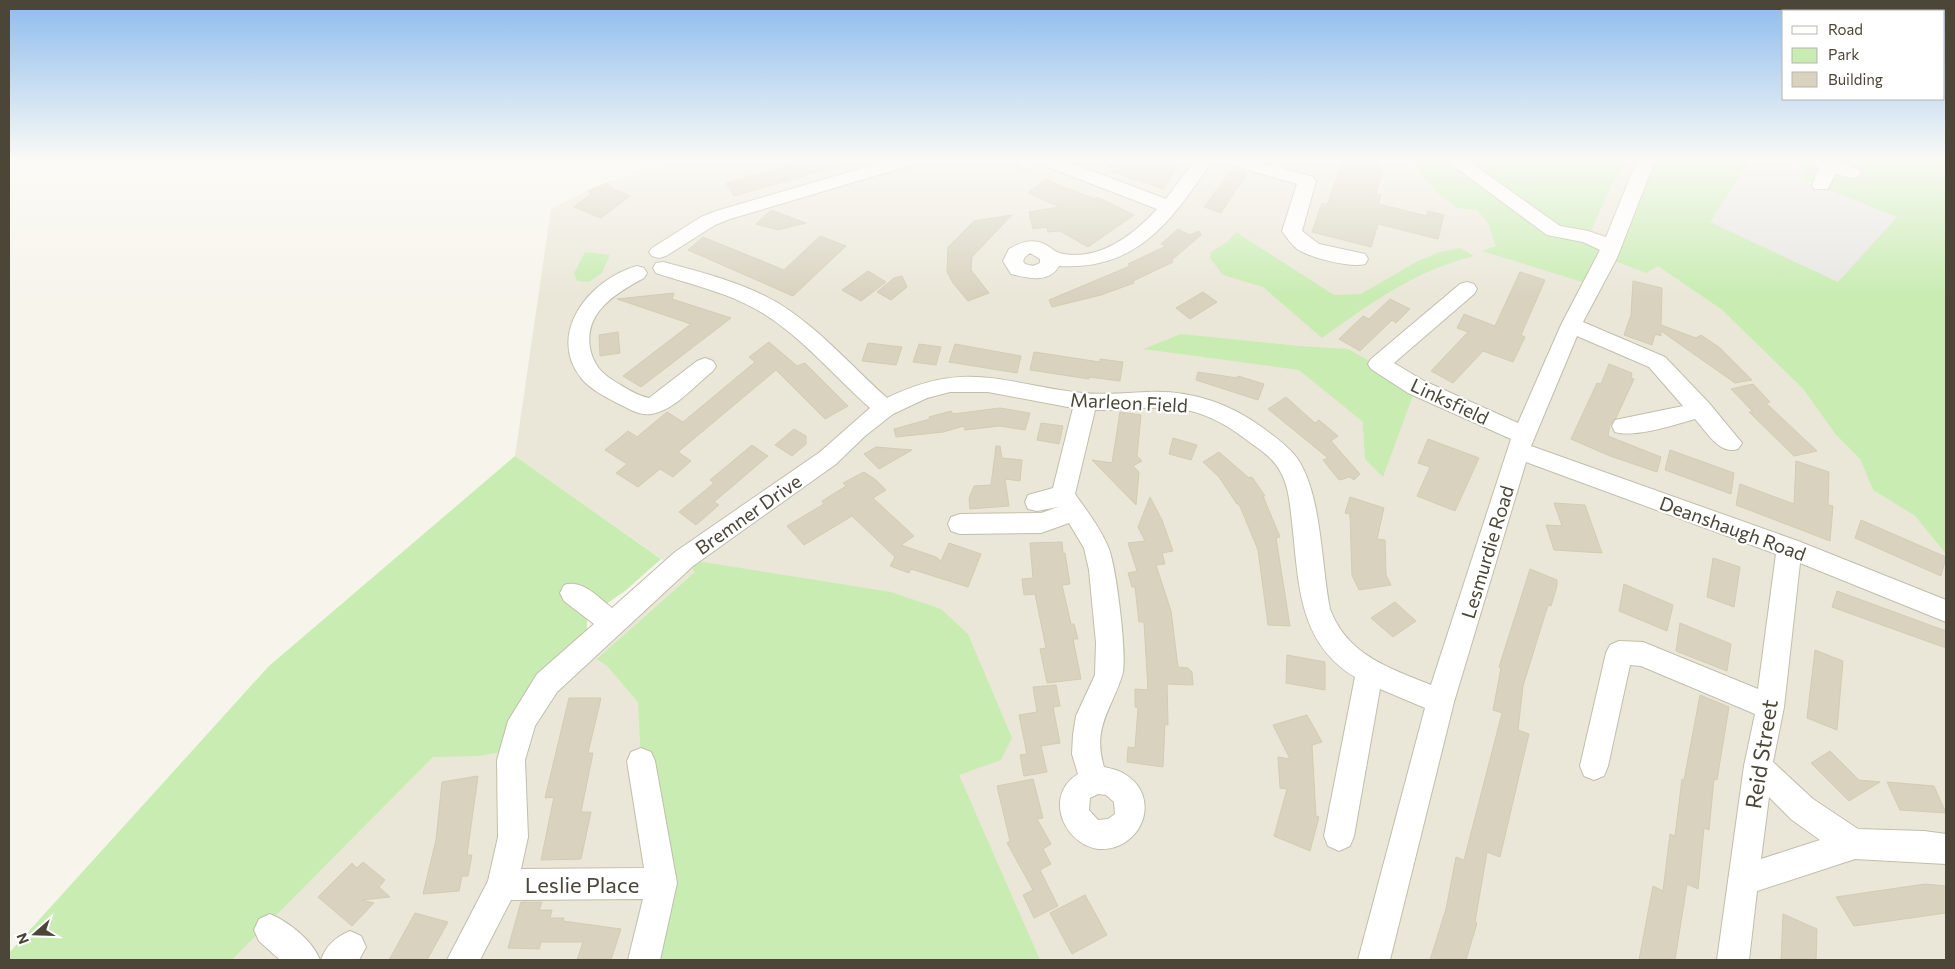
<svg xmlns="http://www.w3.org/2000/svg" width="1955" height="969" font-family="Commissioner,sans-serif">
	<rect width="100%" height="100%" fill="#f6f4eb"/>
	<path fill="#eae7d8" d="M683 160H1646L1640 170 1658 265 1721 309 1803 389 1836 435 1860 459 1873 490 1915 516 1946 554V960H1381L1397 873 1374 960H232L433 757 673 567 515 456 551 209 594 187Z"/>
	<path fill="#c8ecb2" d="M1410 160H1628L1612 184 1588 237 1611 247 1646 160 1946 161V554L1915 516 1873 490 1860 459 1836 435 1803 389 1721 309 1658 266 1646 273 1607 258 1592 285 1482 251 1496 246 1488 223 1477 210 1457 208 1437 192Z
		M1236 232 1334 295 1361 294 1418 261 1440 252 1460 248 1474 256C1414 271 1371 303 1322 338L1263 287 1223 275 1210 258 1211 252 1227 242Z
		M585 252 610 255 602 273 589 282 577 281 574 273Z
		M1181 334 1299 346 1348 349 1416 387 1383 477 1365 459 1363 422 1299 370 1143 349Z
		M515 456 661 559 625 591 587 617V633L501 752 479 756 433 757 232 960H9V953L269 666Z
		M684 559 891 592 941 609 968 634 1012 738 1001 760 959 775 1040 960H644L662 883 641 761 638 702 607 666 597 659 695 572Z"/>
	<path fill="#e8e6e2" d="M1750 160H1784L1806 168 1800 178 1897 217 1838 282 1710 222Z"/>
	<path fill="#d8d2bf" stroke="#d4ccb2" d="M805 160H842L843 165 734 196 726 183Z
		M1096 160H1181L1164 189 1112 172 1114 169Z
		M1343 160H1380L1377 167 1383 169 1376 194 1381 195 1378 204 1427 216 1428 211 1444 215 1438 239 1378 224 1371 247 1312 232 1322 203 1327 205Z
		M1232 169 1247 173 1221 213 1204 207Z
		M1045 179 1095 199 1097 197 1134 215 1088 247 1060 231 1048 232 1047 227 1033 229 1029 212 1059 207 1028 193Z
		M607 183 614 189 630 196 601 218 574 207 591 194 588 191Z
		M771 210 806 223 778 230 756 224Z
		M1012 215 972 257 971 270 989 293 968 301 953 283 947 272 948 247 974 221Z
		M1178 229 1190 235 1199 231 1201 235 1172 260 1173 262 1133 281 1134 283 1101 295 1052 307 1049 300 1130 266 1128 264 1166 246 1161 244Z
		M820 236 846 246 793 296 688 250 703 237 784 270Z
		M868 271 886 282 861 301 842 290Z
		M1520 272 1545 280 1521 335 1525 337 1513 362 1483 351 1453 383 1431 371 1468 332 1457 328 1464 314 1495 326Z
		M902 276 907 287 891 300 877 292 894 278Z
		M1633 281 1662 288 1661 325 1696 338 1701 335 1720 348 1752 380 1735 383 1661 331V336L1655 334 1652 345 1624 335 1631 315Z
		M1203 292 1217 302 1190 319 1176 308Z
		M674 293 672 299 731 318 641 387 623 376 691 324 617 299Z
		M1390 299 1410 309 1396 323 1392 320 1360 351 1339 339 1363 316 1369 319Z
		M618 332 620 353 600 356 599 335Z
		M769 342 797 366 805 363 848 406 825 419 776 370 678 452 691 461 673 477 660 469 638 487 616 473 627 464 605 450 628 431 637 437 667 412 683 422 755 362 749 357Z
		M868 343 902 347 896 365 862 361Z
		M919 344 941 347 936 365 913 362Z
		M955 344 1021 356 1017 373 949 362Z
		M1034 352 1100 362V359L1123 362 1120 381 1089 377V379L1030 370Z
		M1609 364 1632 373 1631 378 1634 379 1616 418 1610 425 1608 436 1661 457 1657 472 1610 456 1571 439 1597 383 1601 384Z
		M1198 372 1237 378 1238 376 1264 384 1258 400 1196 380Z
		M1753 384 1770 402 1766 403 1817 451 1794 456 1749 412H1753L1731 389Z
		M1286 397 1315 423 1319 420 1338 436 1331 441 1360 474 1354 480 1350 477 1339 480 1323 460 1328 458 1268 409Z
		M1000 408 1030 413 1025 430 999 426 965 430 964 426 943 432 896 437 894 429 930 419 929 417 951 411 953 414Z
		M1120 412 1141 415 1137 456 1142 461 1133 466 1139 472 1136 505 1092 460 1112 463Z
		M1041 423 1063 426 1059 444 1037 440Z
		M794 429 806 436V444L792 456 775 445Z
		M1173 438 1197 445 1191 460 1169 454Z
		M1428 439 1479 458 1455 511 1417 496 1430 467 1418 463Z
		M752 445 768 456 714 502 719 505 696 525 679 512 714 483 710 480Z
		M996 446H1000L1002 458 1022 460 1020 481 1005 479 1009 506 970 509 969 498 974 486 991 485Z
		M876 447 912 450 879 469 864 454Z
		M1670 450 1734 473 1731 494 1665 470Z
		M1219 452 1249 478 1252 477 1265 496H1263L1280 537 1276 538 1290 626 1268 625 1258 550 1239 504H1237L1219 477 1203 462Z
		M1796 461 1829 472 1828 505 1833 506 1830 541 1736 505 1740 484 1794 504Z
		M864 472 876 480 886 490 873 498 914 536 901 545 936 557 941 561 949 543 981 554 968 587 911 569 909 573 890 566 895 557 852 516 804 545 787 526 824 504 822 501 846 486 843 483Z
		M1150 497 1162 520 1173 551 1162 553 1165 564 1156 565 1171 611 1178 667 1188 668 1192 672 1193 685 1167 684 1168 725 1165 724 1163 767 1127 762 1128 747 1135 748 1138 708 1135 707V689L1148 690 1144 622H1139L1135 587H1132L1128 573 1137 571 1128 543 1145 541 1138 527Z
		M1350 497 1384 508 1377 539 1385 540 1386 575 1391 585 1359 590 1352 575 1350 514 1345 513Z
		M1554 503 1585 505 1602 553 1554 550 1546 525 1562 526Z
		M1861 520 1946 557 1941 576 1855 538Z
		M1062 542 1063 553H1065L1070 584 1062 585 1071 624H1074L1078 639H1073L1081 679 1047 683 1040 649 1046 648 1035 594 1024 595 1022 579 1033 578 1030 543Z
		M1713 558 1740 567 1734 607 1707 597Z
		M1530 569 1557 580V586L1551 606 1548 605 1523 686 1518 730 1529 734 1500 857 1487 852 1475 922 1477 923 1466 960H1430L1446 909 1456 857 1464 860 1502 713 1493 710 1501 668 1499 667Z
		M1624 584 1673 605 1667 631 1619 611Z
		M1837 591 1946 631V648L1832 607Z
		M1395 602 1416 621 1393 637 1371 618Z
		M1680 623 1731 644 1727 671 1676 651Z
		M1815 650 1843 661 1837 730 1807 718Z
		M1287 655 1325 662V690L1286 683Z
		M1056 685 1060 706 1053 707 1060 743 1041 746 1047 772 1024 776 1020 755 1027 754 1019 715 1037 712 1033 687Z
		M1700 695 1729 707 1717 780 1714 779 1709 830 1704 828 1698 889 1687 884 1675 960H1639L1653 886 1663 891 1670 834 1675 836 1682 779 1684 780Z
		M569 698H601L588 753H593L581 812H591L581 859 541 860 554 797 545 798Z
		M1307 715 1322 742 1312 745 1316 816 1319 817 1310 851 1274 836 1287 789 1280 788 1278 757 1290 759 1273 725Z
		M1830 751 1859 780 1880 782 1849 801 1811 763Z
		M478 776 467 855H472L468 876H462L459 891 423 894 436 840 442 782Z
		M1033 779 1043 818 1037 819 1051 844 1043 849 1051 864 1040 870 1058 906 1034 918 1023 895 1033 890 1007 843 1010 841 997 786Z
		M1887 782 1934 786 1946 813 1900 810Z
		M363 862 385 880 379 887 390 897 362 900 374 903 352 926 318 897 352 863 357 868Z
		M1925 884 1946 886V913L1854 926 1836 897Z
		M1085 895 1107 935 1072 954 1050 913Z
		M521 902H542L539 910H552L550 918H564L563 921 621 929 611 960H577L583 942H541L539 949 508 948Z
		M415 913 448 922 427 960H389Z
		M1783 914 1817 929 1816 960H1781Z"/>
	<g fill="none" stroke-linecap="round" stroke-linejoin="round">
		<g stroke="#c2beac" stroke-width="2">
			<path id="minor" d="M890 160H918L915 164 730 219 715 225 666 256 659 258 652 256 649 252 652 248 701 217 716 211Z
				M1021 160H1063L1166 199 1195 160H1213C1173 218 1139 271 1059 266 1049 284 1027 278 1011 274L1003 261 1009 249C1021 242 1033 238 1046 245 1050 247 1054 251 1059 253 1097 263 1134 235 1157 209L1040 164 1027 169 1021 168 1018 164ZM1030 253 1040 259V263L1033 266 1025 264 1023 261 1025 257Z
				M1225 160H1253L1313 177 1316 181 1302 231 1319 244 1365 254 1368 259 1365 264C1350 268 1311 258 1297 249 1291 244 1287 238 1282 231L1297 184 1228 164Z
				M1446 160H1467L1560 226 1588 231 1606 237 1637 160H1655L1617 258 1583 322 1665 357 1709 403 1742 443 1738 449C1719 455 1707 432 1695 419 1674 425 1635 438 1615 432L1612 426 1615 420 1683 406 1649 367 1577 336 1531 446 1798 541 1946 600V622L1800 563 1784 707 1773 762 1813 799 1858 829 1924 831 1946 834V864L1855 859 1757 891 1749 960H1717L1744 766 1755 714 1641 666 1630 665 1608 766 1604 776 1594 780 1584 776 1580 766 1606 653 1610 645 1619 641 1643 642 1758 689 1776 554 1526 462 1454 702 1390 960H1358L1425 708 1380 689 1354 836 1350 846 1339 851 1328 846 1324 836 1355 677C1297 642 1299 582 1292 522 1290 506 1289 486 1280 471 1273 457 1256 447 1244 438 1227 425 1207 414 1186 410 1156 405 1125 410 1095 410L1075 494C1087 511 1101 529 1109 549 1116 568 1128 658 1122 676 1111 710 1092 728 1104 767 1113 769 1122 771 1129 777 1156 797 1146 837 1115 847 1073 861 1037 799 1078 774L1072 754 1073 735 1076 716 1095 675 1096 643 1089 570 1084 548 1069 523 1041 533 960 534 951 531 948 524 951 517 960 514 1041 513 1058 507 1037 511 1028 509 1025 502 1028 495 1053 488 1073 408 988 392H950L927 398 893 414 865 436 836 464 693 566 557 692 535 726 525 760 528 837 521 869 644 868 627 761 631 752 641 748 651 752 655 761 677 883 660 960H628L643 899 511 900 480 960H447L488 881 498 837 497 760 508 721 537 674 594 624 564 601 560 593 564 585C582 579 598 597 612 608L675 552 820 452 870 408C834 376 804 339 764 314 731 293 692 285 656 273L653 268 656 263 663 262C701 272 744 283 778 303 819 328 851 366 887 398 967 359 1003 384 1082 393 1104 395 1125 393 1147 392 1190 390 1229 403 1263 428 1275 437 1288 446 1297 458 1322 494 1321 565 1330 609 1347 655 1389 668 1431 685L1511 439 1408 393 1371 369 1368 364 1371 359 1460 284 1467 282 1474 284 1477 289 1474 294 1394 363 1424 381 1518 423 1561 325 1600 250 1583 242 1547 235ZM1098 794 1106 795 1114 802 1115 814 1108 819 1098 820 1089 810 1090 798ZM1769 797 1792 820 1820 840 1761 859Z
				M1811 160H1831L1858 169 1861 173 1858 177 1852 178 1835 174 1828 189H1814L1812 185 1819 168Z
				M637 266 644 268 647 273 644 278C616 293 584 312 590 348 593 364 601 373 614 381 624 387 637 396 649 398L697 361 705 358 713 361 716 366 713 371C695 385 674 411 651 414 638 416 626 407 615 402 604 396 590 389 581 378 546 333 590 279 637 266Z
				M270 914C289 922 313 941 320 960H280L259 941 254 930 259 919Z
				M350 931 361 936 366 947 359 960H321C326 945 336 937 350 931Z"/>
		</g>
		<use href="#minor" fill="#fff" fill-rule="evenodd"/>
	</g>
	<linearGradient id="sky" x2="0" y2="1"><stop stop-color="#8dbced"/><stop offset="0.54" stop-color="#fbfaf6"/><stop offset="1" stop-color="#fbfaf6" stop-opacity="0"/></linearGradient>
	<rect width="1955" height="296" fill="url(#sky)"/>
	<g text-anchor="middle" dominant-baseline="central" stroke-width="4.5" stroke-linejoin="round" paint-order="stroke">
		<g font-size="19" fill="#4b4638" stroke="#fff">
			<text transform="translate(1450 401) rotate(25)">Linksfield</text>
			<text transform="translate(1129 402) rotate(3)">Marleon Field</text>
			<text transform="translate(748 514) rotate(-35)">Bremner Drive</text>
			<text transform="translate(1733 528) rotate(20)">Deanshaugh Road</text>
			<text transform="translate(1487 552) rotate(-73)">Lesmurdie Road</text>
		</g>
		<g font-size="22" fill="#4b4638" stroke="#fff">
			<text transform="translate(1761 754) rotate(-81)">Reid Street</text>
			<text x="582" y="884">Leslie Place</text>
		</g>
	</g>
	<rect width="1955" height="969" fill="none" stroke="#4b4638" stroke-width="20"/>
	<rect x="1782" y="10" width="162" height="90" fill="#ffffff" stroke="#b7b5af"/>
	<rect x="1792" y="26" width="25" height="8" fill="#ffffff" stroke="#b7b5af"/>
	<text x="1828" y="35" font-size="15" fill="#4b4638">Road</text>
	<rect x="1792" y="48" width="25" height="15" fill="#c8ecb2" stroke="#b7b5af"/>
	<text x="1828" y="60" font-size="15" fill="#4b4638">Park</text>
	<rect x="1792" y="72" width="25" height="15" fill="#d8d2bf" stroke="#b7b5af"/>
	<text x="1828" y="85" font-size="15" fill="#4b4638">Building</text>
	<g transform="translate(35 934) rotate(250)" stroke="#ffffff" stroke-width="4" paint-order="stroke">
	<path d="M0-4L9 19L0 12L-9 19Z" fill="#4b4638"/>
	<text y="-8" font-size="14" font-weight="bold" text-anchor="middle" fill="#4b4638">N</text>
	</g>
</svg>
